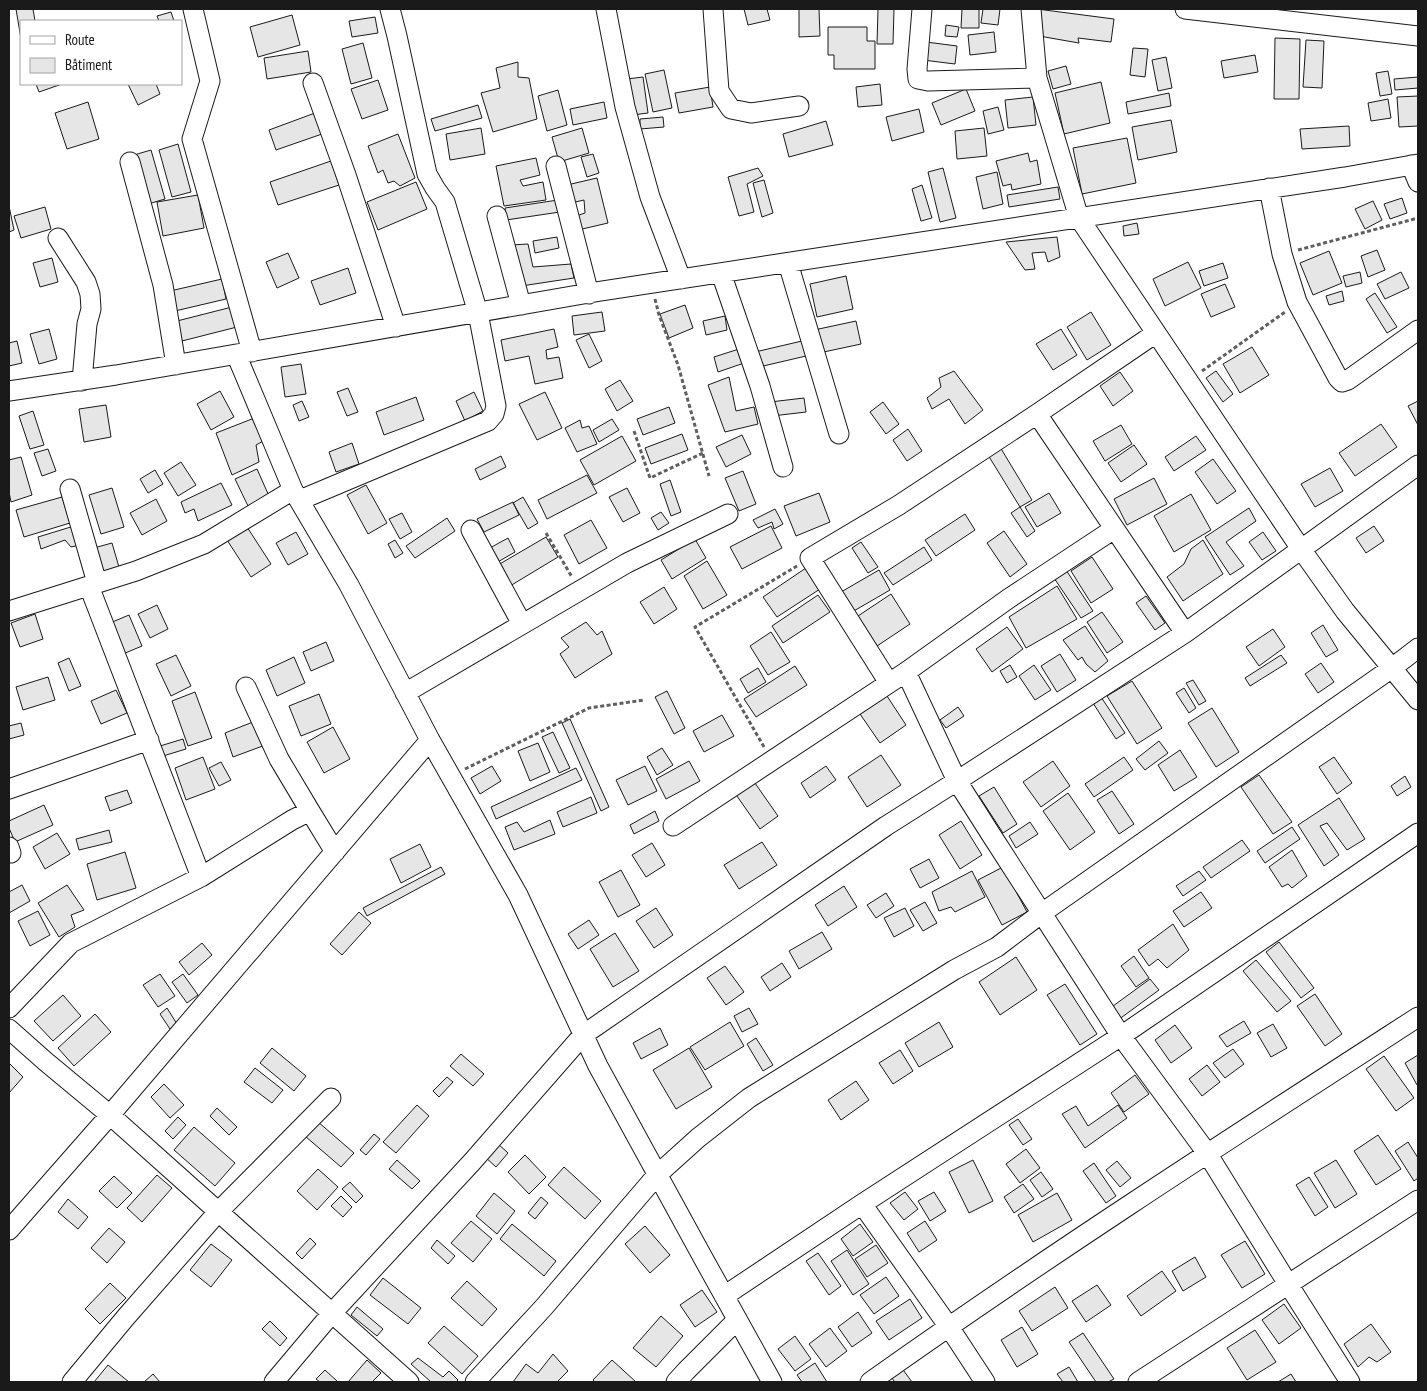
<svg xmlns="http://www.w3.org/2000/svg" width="1427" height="1391" font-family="'PT Sans Narrow',sans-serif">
	<rect width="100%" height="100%" fill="#fff"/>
	<path fill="#e6e6e6" stroke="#1a1a1a" d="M16 9H33L35 21H21V39Z
		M744 9H767L770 20 748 25Z
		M799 9H819L820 36 799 37Z
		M878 9H894L893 44H877Z
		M962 9H979V28H961Z
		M983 9H1000L998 25 981 23Z
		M1037 9 1114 19 1111 42 1078 38 1079 43 1039 36Z
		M171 12 174 21H159L157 16Z
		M292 15 300 45 258 57 250 27Z
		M375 17 378 33 352 37 349 21Z
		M946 25 959 27 957 37 945 36Z
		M828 27H867V41H875V69H834V55H828Z
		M994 32 996 52 970 55 968 35Z
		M1275 38 1300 39 1299 99H1274Z
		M1306 40 1324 41 1322 88 1303 87Z
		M926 42 957 46 955 64 923 60Z
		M363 43 372 78 351 84 342 49Z
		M1133 48 1148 49 1145 77 1130 75Z
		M308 51 311 72 267 79 264 58Z
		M1255 55 1258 72 1224 78 1221 61Z
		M1166 57 1172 88 1158 91 1152 60Z
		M518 62V77L529 78 537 119 493 132 481 93 500 88 496 68Z
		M1066 66 1071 84 1053 89 1048 71Z
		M664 70 672 108 653 112 645 74Z
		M1388 71 1392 94 1380 96 1376 73Z
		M643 77 648 113 632 115 627 79Z
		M1418 77V88L1395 90 1394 79Z
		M378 80 388 110 362 119 351 89Z
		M1101 82 1110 123 1064 134 1055 93Z
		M36 84H62L39 92Z
		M128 84H156L160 94 138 105Z
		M880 84 882 105 858 107 856 87Z
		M710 87 713 107 679 113 675 93Z
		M966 89 975 111 941 125 932 103Z
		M558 90 567 125 547 131 538 96Z
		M1169 93 1171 106 1128 114 1126 102Z
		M1418 96V126L1399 127 1397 97Z
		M1033 97 1036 125 1008 128 1005 100Z
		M1388 99 1391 118 1371 121 1368 103Z
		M88 102 99 139 67 149 55 113Z
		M604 102 607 118 573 125 570 109Z
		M478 105 482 118 435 131 431 119Z
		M998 107 1004 130 988 134 983 111Z
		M919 109 924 132 892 141 886 117Z
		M315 113 322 134 276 150 269 130Z
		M663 117 664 127 640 129V119Z
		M1171 120 1177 152 1138 160 1132 127Z
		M826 121 833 145 789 157 783 134Z
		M1349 126 1350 146 1302 149 1300 129Z
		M481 128 485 154 450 160 446 134Z
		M582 128 589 153 559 162 552 137Z
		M984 128 987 156 957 159 955 131Z
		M398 134 415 178 400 186 394 181 388 183 383 170 378 173 368 146Z
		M1127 138 1136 183 1082 194 1073 148Z
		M178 144 191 192 172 197 159 150Z
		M151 150 165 199 148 204 134 155Z
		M1028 153 1030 162 1037 160 1041 184 1012 190 1011 184 1003 186 996 161Z
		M593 154 599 173 587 177 581 157Z
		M536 158 540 175 520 180 523 186 543 182 546 200 504 206 496 166Z
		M331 161 339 185 278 205 270 182Z
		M758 168 763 176 747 184 754 212 739 216 728 177Z
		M943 168 956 218 940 222 928 172Z
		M997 172 1003 204 983 209 976 177Z
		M597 178 608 223 578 230 576 216 585 213 584 200 571 203 567 185Z
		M764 180 773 213 762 217 753 183Z
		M416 182 427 209 378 230 367 202Z
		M922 185 932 218 921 221 912 189Z
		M1058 187 1060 199 1009 207 1007 195Z
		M198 195 204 228 163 236 157 202Z
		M1402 198 1407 213 1390 219 1384 204Z
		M558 200 560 212 506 220 505 208Z
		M1373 201 1382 220 1365 229 1355 209Z
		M9 206 14 230 9 232Z
		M45 207 51 229 21 238 14 216Z
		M1137 223 1139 234 1124 236 1123 226Z
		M557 237 559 248 535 253 533 241Z
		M1057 237 1060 257 1048 262 1045 252 1032 253 1035 269 1025 270 1006 242Z
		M528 244 533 267 571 264 574 278 521 286 511 245Z
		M1377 250 1385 270 1368 277 1361 256Z
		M1329 251 1342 283 1313 295 1300 263Z
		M288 253 299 278 277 288 266 262Z
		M52 258 58 282 40 287 33 263Z
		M1188 262 1201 288 1165 306 1153 279Z
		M1223 263 1228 278 1204 286 1199 271Z
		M348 268 356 293 320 305 311 281Z
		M1360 272 1362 283 1346 287 1343 276Z
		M1401 272 1409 288 1385 299 1377 284Z
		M846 276 853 309 817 317 810 284Z
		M222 279 226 299 175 311 170 291Z
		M1225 284 1235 307 1211 317 1201 294Z
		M1342 291 1344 301 1329 305 1326 296Z
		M1375 293 1397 327 1387 333 1366 299Z
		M685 305 693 328 669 338 660 314Z
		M232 307 237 327 182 341 177 321Z
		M602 312 605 331 574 335 572 316Z
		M1091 312 1111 345 1087 360 1067 327Z
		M725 316 727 330 706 335 703 321Z
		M856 321 861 344 819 353 814 330Z
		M49 329 57 359 39 364 30 334Z
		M554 329 558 347 546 350 547 359 559 357 563 378 535 384 529 356 505 361 501 340Z
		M1061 329 1077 355 1053 370 1036 344Z
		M589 334 602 361 589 368 576 340Z
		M17 341 22 363 9 366V343Z
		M802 341 806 356 759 367 755 352Z
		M1252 347 1269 375 1240 393 1223 364Z
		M742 348 747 362 718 372 714 357Z
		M301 364 306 394 285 397 281 367Z
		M954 371 983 410 965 424 949 399 932 409 927 398 941 387 939 378Z
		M1216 371 1233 394 1223 402 1206 378Z
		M1120 372 1133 391 1113 406 1100 386Z
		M729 377 736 411 754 407 758 424 725 432 708 385Z
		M620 380 633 401 617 411 605 389Z
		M348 388 358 412 347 416 337 392Z
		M220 391 234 417 211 430 197 404Z
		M474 392 483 411 465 421 456 401Z
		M545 392 562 428 537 440 519 404Z
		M416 397 424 420 384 435 376 412Z
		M804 398 806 412 772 416 770 402Z
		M302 401 309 417 299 421 293 405Z
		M1418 401V425L1408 406Z
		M883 402 899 424 886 434 870 412Z
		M106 405 111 437 84 442 79 409Z
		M669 407 675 423 643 435 637 419Z
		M33 411 44 445 30 449 19 416Z
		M257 417 265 440 256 445 259 462 232 475 216 433Z
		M612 419 619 430 599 442 593 430Z
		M580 420 582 428 589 426 597 444 577 452 565 428Z
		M1381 424 1397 447 1355 476 1339 453Z
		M1121 425 1132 444 1105 461 1093 441Z
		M908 429 922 451 907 461 893 440Z
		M682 434 688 450 651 464 645 448Z
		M742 435 751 454 726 467 716 447Z
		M622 436 636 461 594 485 580 460Z
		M1196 436 1206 450 1174 471 1165 457Z
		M352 443 359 464 336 472 329 452Z
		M1134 445 1147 464 1121 482 1108 463Z
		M1000 447 1032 500 1020 507 988 455Z
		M48 449 56 471 42 476 34 453Z
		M501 456 506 467 480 480 475 469Z
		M21 457 32 495 11 502 9 492V460Z
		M1213 459 1236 491 1217 504 1195 472Z
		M181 462 196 485 178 496 164 473Z
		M1330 468 1343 491 1315 507 1301 484Z
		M257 469 269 496 248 506 235 479Z
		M155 470 163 484 148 493 140 479Z
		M743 471 756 504 739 511 725 478Z
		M587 475 597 493 547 519 538 500Z
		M1154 478 1167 504 1127 525 1114 499Z
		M670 480 681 512 671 516 660 484Z
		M221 483 232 505 198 521 194 509 185 513 181 502Z
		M366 485 387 523 368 534 347 495Z
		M112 488 124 527 101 534 89 495Z
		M627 488 640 513 623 522 609 497Z
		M819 493 830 522 796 536 784 506Z
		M1049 493 1061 513 1037 527 1025 507Z
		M1191 494 1211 530 1174 552 1154 516Z
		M62 497 70 523 24 537 16 510Z
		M523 497 538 523 528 529 513 503Z
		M156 499 167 521 142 535 130 513Z
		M513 502 519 515 484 532 477 519Z
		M1020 507 1035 531 1027 537 1011 513Z
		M1249 508 1256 521 1226 542 1244 566 1230 575 1205 537Z
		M775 509 783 524 774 529 772 522 758 528 753 520Z
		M661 512 669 523 658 530 651 518Z
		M402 513 412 532 400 539 389 519Z
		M965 514 975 530 936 556 925 540Z
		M447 518 455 531 415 558 406 546Z
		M591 520 607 548 579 564 564 535Z
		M74 526 80 545 71 547 65 540 41 549 38 537Z
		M771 526 782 548 742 569 730 547Z
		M1374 526 1384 541 1366 553 1356 538Z
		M247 527 271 564 251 577 227 540Z
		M1004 531 1027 564 1010 577 987 543Z
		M296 532 308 554 288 565 276 543Z
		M1263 532 1276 551 1262 560 1249 542Z
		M546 537 558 557 510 586 498 565Z
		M508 538 515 552 496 563 488 549Z
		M695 539 706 558 672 579 661 560Z
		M395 540 403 553 395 558 388 544Z
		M1203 540 1223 574 1183 601 1167 577 1184 564 1191 549Z
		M861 542 878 567 868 573 852 548Z
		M112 543 121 574 99 581 90 549Z
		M924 547 932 560 893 585 884 573Z
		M1092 557 1113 589 1091 603 1071 571Z
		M707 561 727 595 703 609 684 576Z
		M806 568 820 589 777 617 763 597Z
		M879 570 890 590 852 612 841 592Z
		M1066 570 1093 611 1081 618 1054 578Z
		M1057 586 1077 619 1026 648 1009 617Z
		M664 587 677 609 654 624 640 602Z
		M891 594 910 624 877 646 858 616Z
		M818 595 830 612 783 643 772 626Z
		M1146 596 1165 623 1155 630 1136 603Z
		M157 605 168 629 150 638 138 614Z
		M1102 612 1123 642 1107 653 1087 622Z
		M35 614 43 639 20 647 11 623Z
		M129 615 142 646 123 654 110 623Z
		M586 622 597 635 602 631 612 654 575 678 560 654 569 647 561 638Z
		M1323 625 1338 650 1326 657 1311 633Z
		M1085 626 1108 661 1095 672 1086 664 1082 657 1078 660 1063 640Z
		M1007 627 1023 649 992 672 976 649Z
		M1273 629 1285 647 1259 666 1246 647Z
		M771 632 790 662 768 675 750 646Z
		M326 642 334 661 311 671 303 652Z
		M1060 654 1076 680 1057 692 1041 666Z
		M176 655 191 686 171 696 156 664Z
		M1281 655 1287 663 1250 686 1245 678Z
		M294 657 305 683 277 696 266 670Z
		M69 658 81 686 69 691 58 663Z
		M1321 663 1334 682 1318 693 1305 674Z
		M1010 665 1017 677 1007 683 1000 671Z
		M1034 665 1051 690 1035 700 1019 676Z
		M795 666 807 685 756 717 744 699Z
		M758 668 766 682 748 693 740 679Z
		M48 677 55 700 23 710 16 687Z
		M1193 680 1206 701 1199 705 1186 683Z
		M1132 681 1162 728 1137 744 1107 696Z
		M1184 688 1196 708 1189 713 1176 693Z
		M116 690 127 713 101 724 91 701Z
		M667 691 685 728 674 734 655 697Z
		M195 692 212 738 188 746 172 701Z
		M319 694 331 724 301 736 289 706Z
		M887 696 906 725 880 743 860 714Z
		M1101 697 1125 733 1116 739 1093 703Z
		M958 707 964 716 946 728 940 720Z
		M1212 708 1239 752 1216 767 1188 723Z
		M722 715 734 736 704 752 693 731Z
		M570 719 609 807 601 811 562 723Z
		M258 720 268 744 233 757 225 733Z
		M21 723 24 735 9 739V726Z
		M333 727 350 759 324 773 307 742Z
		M553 732 570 768 559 773 542 737Z
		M183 739 186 749 163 756 160 746Z
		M1159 741 1168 753 1145 770 1136 759Z
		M538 743 550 772 530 781 518 751Z
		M662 748 673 765 657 775 647 757Z
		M1180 750 1197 777 1174 791 1158 765Z
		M881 755 901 785 867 807 848 777Z
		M203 757 215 789 186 800 175 768Z
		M1124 757 1133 770 1094 797 1085 784Z
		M1334 757 1352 783 1337 794 1319 767Z
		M689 761 700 781 666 799 656 779Z
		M1053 761 1070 786 1041 807 1023 782Z
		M221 762 231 780 219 786 209 768Z
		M492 766 501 781 480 794 471 778Z
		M645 766 657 791 628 805 616 780Z
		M826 766 836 780 810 798 801 783Z
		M576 768 582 780 496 819 491 807Z
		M1259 775 1292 822 1273 834 1241 787Z
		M750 776 778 816 760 829 732 789Z
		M1405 776 1411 787 1397 796 1391 786Z
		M994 787 1017 824 1003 833 979 796Z
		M127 790 132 803 110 811 105 797Z
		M1112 791 1134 824 1119 834 1097 800Z
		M1068 793 1095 832 1070 850 1043 811Z
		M591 797 597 813 563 827 557 812Z
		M1339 798 1365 839 1347 850 1327 823 1320 826 1339 855 1324 866 1298 825Z
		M44 805 53 825 15 842 9 828V821Z
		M655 811 659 821 634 834 630 825Z
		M550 820 555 834 514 850 505 827 517 822 524 832Z
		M961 821 982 855 960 869 939 835Z
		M1030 822 1038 834 1016 848 1009 836Z
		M1292 827 1300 839 1265 863 1257 851Z
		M109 830 112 842 79 850 76 839Z
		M57 833 70 854 45 869 33 847Z
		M1242 840 1250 851 1211 878 1203 867Z
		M762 842 777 865 739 889 724 865Z
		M652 843 665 865 646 877 632 855Z
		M420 844 431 867 401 883 390 859Z
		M1292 850 1307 876 1292 888 1288 884 1282 887 1269 867Z
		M125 852 136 888 97 900 87 864Z
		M929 859 939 878 920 888 910 869Z
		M441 867 445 874 367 916 363 908Z
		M1003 867 1027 912 1002 925 978 880Z
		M621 870 640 905 618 917 599 882Z
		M972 871 985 897 955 912 951 907 939 911 932 892Z
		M1199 871 1206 880 1183 896 1176 886Z
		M22 885 30 901 9 913V892Z
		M67 885 84 910 71 915 75 927 59 937 38 903Z
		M844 886 857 907 828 926 815 905Z
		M1201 892 1212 908 1184 927 1173 911Z
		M886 893 894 906 876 918 867 905Z
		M925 902 937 923 923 931 910 910Z
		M656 908 673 935 654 948 636 921Z
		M905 908 914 926 894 937 884 918Z
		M38 911 50 935 30 946 18 921Z
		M359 912 371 923 342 955 330 944Z
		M589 920 599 935 578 949 568 934Z
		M1173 924 1189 950 1167 968 1158 959 1149 966 1138 950Z
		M822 932 832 949 799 969 789 951Z
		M615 933 639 971 613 987 590 949Z
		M1279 942 1314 988 1301 998 1266 952Z
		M202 943 212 955 189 975 179 962Z
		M1134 956 1149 978 1136 987 1121 966Z
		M1016 957 1037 990 1000 1015 979 982Z
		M1256 960 1291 1001 1277 1012 1243 971Z
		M782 963 791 977 770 991 761 977Z
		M725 966 744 992 726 1005 707 978Z
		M160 974 175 996 158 1007 143 985Z
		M183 974 198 995 187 1003 172 982Z
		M1150 979 1159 990 1118 1020 1109 1009Z
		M1065 984 1097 1034 1080 1045 1047 995Z
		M1315 994 1342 1034 1325 1046 1297 1006Z
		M63 995 81 1016 53 1041 34 1021Z
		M167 1008 177 1024 170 1029 160 1014Z
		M749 1008 758 1024 742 1032 734 1016Z
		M95 1014 111 1032 74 1066 58 1048Z
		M1244 1021 1251 1033 1227 1047 1219 1036Z
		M730 1022 744 1046 705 1070 690 1047Z
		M939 1022 953 1047 919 1067 905 1043Z
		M1273 1024 1287 1048 1271 1057 1257 1033Z
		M1175 1025 1192 1048 1171 1063 1155 1040Z
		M660 1028 668 1045 641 1059 633 1043Z
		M756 1038 773 1065 763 1071 747 1044Z
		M272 1048 306 1076 294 1091 260 1063Z
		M689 1048 712 1087 676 1109 653 1070Z
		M1233 1049 1244 1064 1225 1078 1213 1063Z
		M900 1050 913 1071 893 1084 879 1063Z
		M461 1054 484 1074 473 1086 450 1066Z
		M1418 1055V1084L1417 1085 1405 1063Z
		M1384 1056 1414 1098 1396 1111 1366 1069Z
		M9 1063 23 1077 9 1093Z
		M1207 1065 1220 1082 1202 1096 1189 1079Z
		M255 1068 283 1090 272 1103 244 1082Z
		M1135 1075 1149 1094 1124 1112 1111 1093Z
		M447 1077 453 1082 439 1097 433 1091Z
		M856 1081 869 1100 841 1120 828 1100Z
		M164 1084 184 1105 170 1118 151 1097Z
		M417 1105 429 1116 396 1153 383 1142Z
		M1118 1105 1127 1118 1085 1148 1062 1114 1076 1106 1088 1126Z
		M217 1108 237 1127 229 1135 210 1116Z
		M178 1117 186 1125 173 1139 165 1131Z
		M1018 1119 1032 1139 1023 1145 1009 1125Z
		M317 1121 354 1153 341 1167 305 1136Z
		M194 1127 235 1163 215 1186 174 1150Z
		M374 1134 380 1139 366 1155 360 1150Z
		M1378 1135 1401 1169 1376 1185 1354 1151Z
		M1408 1142 1418 1158V1178L1414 1181 1395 1151Z
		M497 1143 508 1153 496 1167 485 1157Z
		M1026 1149 1040 1168 1020 1183 1006 1164Z
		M525 1155 546 1177 529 1194 508 1172Z
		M397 1160 420 1181 412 1189 389 1169Z
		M973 1160 993 1201 969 1213 949 1172Z
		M1336 1160 1357 1194 1335 1208 1314 1173Z
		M1117 1161 1131 1178 1120 1187 1106 1170Z
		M1094 1163 1116 1196 1106 1203 1083 1171Z
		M564 1167 601 1201 585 1219 548 1185Z
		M318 1169 338 1187 317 1210 297 1191Z
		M1041 1172 1053 1189 1042 1197 1030 1180Z
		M157 1175 172 1188 142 1222 127 1208Z
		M114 1176 132 1193 117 1208 99 1191Z
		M1309 1177 1328 1207 1315 1216 1296 1185Z
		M350 1182 363 1196 356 1203 342 1189Z
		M1023 1184 1034 1199 1014 1213 1004 1197Z
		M905 1192 918 1209 904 1220 890 1203Z
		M934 1192 946 1211 930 1221 918 1201Z
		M494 1193 515 1211 497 1234 476 1216Z
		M1057 1193 1072 1220 1033 1242 1018 1215Z
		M341 1196 352 1207 343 1217 331 1206Z
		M541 1197 548 1203 535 1219 528 1213Z
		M68 1199 88 1217 78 1229 58 1212Z
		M471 1221 492 1239 473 1262 451 1243Z
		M925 1221 937 1240 919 1252 907 1233Z
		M512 1224 556 1261 544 1276 500 1239Z
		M860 1224 873 1242 853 1256 841 1239Z
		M645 1226 670 1255 650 1273 625 1244Z
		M109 1228 125 1242 107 1263 91 1248Z
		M310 1238 316 1244 302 1259 296 1253Z
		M437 1240 455 1256 448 1264 431 1248Z
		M1245 1241 1265 1274 1242 1288 1221 1255Z
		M211 1244 232 1260 211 1287 190 1270Z
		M876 1245 888 1263 867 1277 855 1259Z
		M847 1250 869 1284 853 1295 831 1261Z
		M818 1253 841 1286 829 1295 806 1261Z
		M1195 1257 1206 1277 1183 1291 1172 1271Z
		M1162 1271 1176 1291 1141 1316 1127 1296Z
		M886 1277 899 1296 874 1314 860 1295Z
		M383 1278 421 1308 408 1324 370 1295Z
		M467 1281 497 1309 482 1326 451 1298Z
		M110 1283 126 1298 100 1324 85 1309Z
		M1097 1285 1111 1305 1086 1322 1072 1301Z
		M1055 1287 1068 1308 1032 1331 1019 1311Z
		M702 1290 717 1312 695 1327 680 1305Z
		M910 1299 922 1318 889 1340 876 1321Z
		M1284 1304 1301 1328 1279 1344 1262 1320Z
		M357 1307 383 1329 377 1336 351 1315Z
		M858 1312 872 1333 852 1347 838 1327Z
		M661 1316 683 1336 656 1367 633 1348Z
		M270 1321 287 1338 280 1346 262 1329Z
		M1371 1324 1391 1352 1377 1362 1369 1357 1358 1367 1344 1344Z
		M444 1326 478 1356 462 1374 428 1343Z
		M1022 1327 1038 1354 1017 1367 1001 1340Z
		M830 1328 847 1351 826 1367 809 1344Z
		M1255 1330 1276 1362 1247 1380 1227 1348Z
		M1083 1333 1114 1379 1108 1382H1096L1069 1342Z
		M795 1336 811 1359 795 1371 778 1349Z
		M553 1354 568 1371 557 1382H513L526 1364 538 1373Z
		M418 1358 443 1377 449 1371 458 1380 456 1382H431L411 1364Z
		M367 1360 381 1373 372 1382H348Z
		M612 1360 636 1382H595L593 1380Z
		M815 1363 827 1382H802L797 1375Z
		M108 1365 129 1382H94Z
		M901 1367 912 1382H895L890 1376Z
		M1069 1367 1078 1382H1063L1057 1374Z
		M325 1370 338 1382H320L316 1379Z
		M153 1374 160 1382H144Z
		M1291 1374 1296 1382H1278Z"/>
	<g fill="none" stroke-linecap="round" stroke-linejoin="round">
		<g stroke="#1a1a1a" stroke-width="21">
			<path id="minor" d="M193 9 210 81 192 139 252 352
				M606 9 625 107 650 197 681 279
				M713 9 719 91 731 109 751 113 799 106
				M922 9 917 69 918 79 928 81 1037 78
				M1031 9 1037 78 1079 218 1301 549 1345 611 1418 700
				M1185 9 1418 36
				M313 83 346 175 396 327
				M130 162 163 285 176 365
				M1411 165 1418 182
				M556 166 589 294
				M1269 188 1282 254 1297 302 1338 378 1342 382 1348 380 1418 330
				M497 216 521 305
				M58 238 86 282 90 294 91 309 87 324 82 381
				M788 263 839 434
				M721 273 760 386 783 467
				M236 354 293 490 349 585 430 740 518 895 598 1066 702 1256 772 1382
				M9 391 116 375 595 292 1345 177 1418 164
				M1037 414 1185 633
				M70 489 97 583
				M300 500 488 421 494 414 496 406 478 313 445 202 435 188 427 174 397 36 390 9
				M471 530 522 624
				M89 586 201 877
				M9 611 136 571 204 544 293 490
				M906 672 957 781 990 833 1121 1036 1207 1153 1288 1284 1350 1382
				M889 683 810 558 899 505 1037 414 1156 333
				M246 687 279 759 310 811 335 852
				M405 693 627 563 728 514
				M9 789 149 740
				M673 826 906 672 1008 599 1114 529
				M9 847 11 853
				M9 1008 71 943 201 877 292 820 310 811
				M9 1029 45 1061 110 1115 409 1382
				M862 1204 949 1327 985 1382
				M9 1230 110 1115 430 740
				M724 1296 862 1204 1121 1036 1418 833
				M72 1382 126 1317 218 1212 331 1098
				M274 1382 332 1313 472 1162 583 1035 886 826 957 781 1185 633 1418 465
				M475 1382 544 1307 657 1175 698 1138 749 1098 954 970 997 947 1042 913 1392 668 1418 648
				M676 1382 686 1371 737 1320
				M870 1382C1049 1255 1234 1136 1418 1017
				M1138 1382 1418 1200"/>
		</g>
		<path stroke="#5f5f5f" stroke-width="3" stroke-dasharray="4 2.5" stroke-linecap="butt" d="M1298 250 1418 218
			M655 299 659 315 678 365 709 476
			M1202 371 1285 312
			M634 431 650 478 703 453
			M546 533 572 577
			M764 747 695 627 797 566
			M465 769 589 708 644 700"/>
		<use href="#minor" stroke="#fff" stroke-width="19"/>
	</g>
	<rect width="1427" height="1391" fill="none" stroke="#1a1a1a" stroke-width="20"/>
	<rect x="20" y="20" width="162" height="65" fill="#ffffff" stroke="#a3a3a3"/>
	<rect x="30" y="36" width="25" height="8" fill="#ffffff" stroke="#a3a3a3"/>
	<text x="65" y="45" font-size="15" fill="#1a1a1a">Route</text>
	<rect x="30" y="58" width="25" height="15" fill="#e6e6e6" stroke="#a3a3a3"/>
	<text x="65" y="70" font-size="15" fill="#1a1a1a">Bâtiment</text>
</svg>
